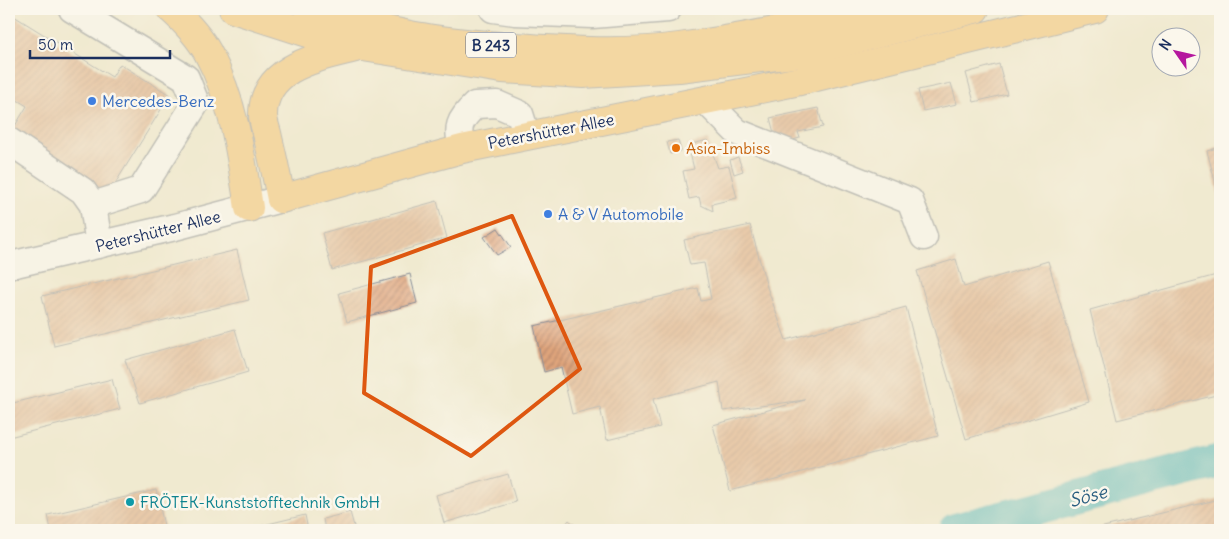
<svg xmlns="http://www.w3.org/2000/svg" width="1229" height="539" font-family="Delius,sans-serif">
	<defs>
		<pattern id="building-hatch" width="6" height="6" patternUnits="userSpaceOnUse" patternTransform="scale(1.25)"><rect width="6" height="6" fill="#dfa47c"/><path d="M-1 1l2-2M0 6l6-6M5 7l2-2" fill="none" stroke="#b48669"/></pattern>
	</defs>
	<rect width="100%" height="100%" fill="#fbf7ec"/>
	<filter id="ink" filterUnits="userSpaceOnUse"><feTurbulence type="fractalNoise" baseFrequency=".02" numOctaves="2"/><feDisplacementMap in="SourceGraphic" scale="10" xChannelSelector="R" yChannelSelector="G"/><feConvolveMatrix kernelMatrix="1 2 1 2 8 2 1 2 1" color-interpolation-filters="sRGB"/></filter>
	<filter id="wash" filterUnits="userSpaceOnUse"><feTurbulence type="fractalNoise" baseFrequency=".0096" numOctaves="4" result="noise"/><feDisplacementMap in="SourceGraphic" scale="20" xChannelSelector="R" yChannelSelector="G"/><feGaussianBlur stdDeviation="1.12" result="paint"/><feColorMatrix in="noise" values="0 0 0 0 0 0 0 0 0 0 0 0 0 0 0 0 0 1.4 0 .05"/><feComposite in="paint" operator="in"/></filter>
	<g filter="url(#wash)">
		<rect width="100%" height="100%" fill="#f0ead0"/>
		<g fill="none" stroke-linecap="round" stroke-linejoin="round">
			<path stroke="#45b4be" stroke-width="34" d="M955 530 1220 461"/>
		</g>
		<g id="blocks">
			<path fill="url(#building-hatch)" d="M9 13 112 77 120 64 170 95 108 195 56 163 12 131 27 106 9 95Z
				M999 64 1007 94 974 102 966 73Z
				M951 83 957 104 923 111 918 90Z
				M818 108 823 127 798 132 800 138 777 144 770 118Z
				M678 140 681 151 670 154 667 142Z
				M708 140 718 168 729 166 737 198 712 204 713 211 701 205 699 197 689 199 683 171 694 169 688 145Z
				M1220 147V200L1207 151Z
				M738 157 743 171 734 174 730 160Z
				M437 201 447 238 332 270 322 233Z
				M750 225 767 287 786 340 906 307 938 436 730 491 713 425 805 400 723 411 719 382 653 399 660 427 607 440 600 407 572 414 561 367 544 372 534 326 698 288 701 301 711 299 704 263 690 265 684 240Z
				M498 228 511 247 497 255 484 237Z
				M237 250 249 300 54 346 42 296Z
				M956 259 964 287 1048 261 1089 402 966 439 917 271Z
				M410 274 417 303 347 322 339 293Z
				M1220 274V394L1117 420 1090 310Z
				M235 329 248 372 140 403 125 360Z
				M112 379 120 409 9 437V404Z
				M508 474 516 502 444 523 436 495Z
				M156 490 165 530H51L48 515Z
				M1220 499V530H1091Z
				M350 512 355 530H325L323 519Z
				M305 515 308 530H243Z
				M569 520 581 530H561Z"/>
		</g>
	</g>
	<g filter="url(#ink)">
		<use href="#blocks" fill-opacity="0" stroke="#868c97" stroke-width="1"/>
		<g fill="none" stroke-linecap="round" stroke-linejoin="round">
			<g stroke="#868c97" stroke-width="29">
				<path id="minor" d="M72 9 186 78 196 103 141 190 93 205
					M493 9 515 12 592 15 668 9
					M705 100 737 132 910 201 924 237
					M9 141 83 191 93 205 99 245
					M462 149C457 126 458 122 475 105L497 104 520 114 527 136
					M9 264H15L175 227 281 199"/>
			</g>
			<g stroke="#868c97" stroke-width="30">
				<path id="major" d="M281 199 462 149 800 81 1095 9"/>
			</g>
			<g stroke="#868c97" stroke-width="30">
				<path id="highway" d="M171 9C183 20 200 38 208 53 234 102 241 154 249 208
					M233 9 314 35 363 47 502 69 583 74 679 68 801 53 975 9
					M308 9C345 19 383 31 422 37 453 43 485 45 516 47 570 51 626 54 679 47 747 38 814 23 881 9
					M281 199C277 178 273 158 268 138 267 131 263 123 263 115 263 65 322 57 359 47"/>
			</g>
			<use href="#minor" stroke="#fff" stroke-width="26"/>
			<use href="#major" stroke="#f7c06c" stroke-width="28"/>
			<use href="#highway" stroke="#f7c06c" stroke-width="28"/>
		</g>
	</g>
	<path d="M0 0H1229V539H0ZM512 216 580 369 471 456 364 393 371 267Z" fill="#f0ead0" fill-opacity=".55" fill-rule="evenodd"/>
	<path fill="none" stroke="#de5710" stroke-width="4" stroke-linejoin="round" d="M512 216 580 369 471 456 364 393 371 267Z"/>
	<g fill="#3f7fe0" stroke="#fbf7ec" stroke-width="2">
		<circle cx="92" cy="101" r="5"/>
		<circle cx="548" cy="214" r="5"/>
	</g>
	<circle fill="#e8710a" stroke="#fbf7ec" stroke-width="2" cx="676" cy="148" r="5"/>
	<circle fill="#0f9aa8" stroke="#fbf7ec" stroke-width="2" cx="130" cy="502" r="5"/>
	<g text-anchor="middle" dominant-baseline="central" stroke-width="5" stroke-linejoin="round" paint-order="stroke">
		<rect fill="#fbf7ec" stroke="#5e6b89" stroke-width="1" x="466" y="32.5" width="50" height="25" rx="4"/>
		<g font-size="15" font-weight="bold" fill="#1b2f5e">
			<text x="491" y="45">B 243</text>
		</g>
		<g font-size="16" fill="#366cbe" stroke="#fbf7ec" text-anchor="start">
			<text x="102" y="101">Mercedes-Benz</text>
			<text x="558" y="214">A &amp; V Automobile</text>
		</g>
		<g font-size="16" fill="#1b2f5e" stroke="#fbf7ec">
			<text transform="translate(551 131) rotate(-11)">Petershütter Allee</text>
			<text transform="translate(158 231) rotate(-14)">Petershütter Allee</text>
		</g>
		<g font-size="16" fill="#c56008" stroke="#fbf7ec" text-anchor="start">
			<text x="686" y="148">Asia-Imbiss</text>
		</g>
		<g font-size="16" fill="#0d838f" stroke="#fbf7ec" text-anchor="start">
			<text x="140" y="502">FRÖTEK-Kunststofftechnik GmbH</text>
		</g>
		<g font-size="18" font-style="italic" fill="#2a5e80" stroke="#fbf7ec">
			<text transform="translate(1088 496) rotate(-15)">Söse</text>
		</g>
	</g>
	<rect width="1229" height="539" fill="none" stroke="#fbf7ec" stroke-width="30"/>
	<g transform="translate(1176 52) rotate(304)"><circle r="24" fill="#fbf7ec" stroke="#a1a7b3"/>
	<path d="M0-4L9 19L0 12L-9 19Z" fill="#b5179e"/>
	<text y="-8" font-size="14" font-weight="bold" text-anchor="middle" fill="#1b2f5e">N</text>
	</g>
	<path d="M30 50v8h140v-8" fill="none" stroke="#1b2f5e" stroke-width="2.5"/>
	<text x="38" y="50" font-size="15" fill="#1b2f5e" stroke="#fbf7ec" stroke-width="4" paint-order="stroke">50 m</text>
</svg>
